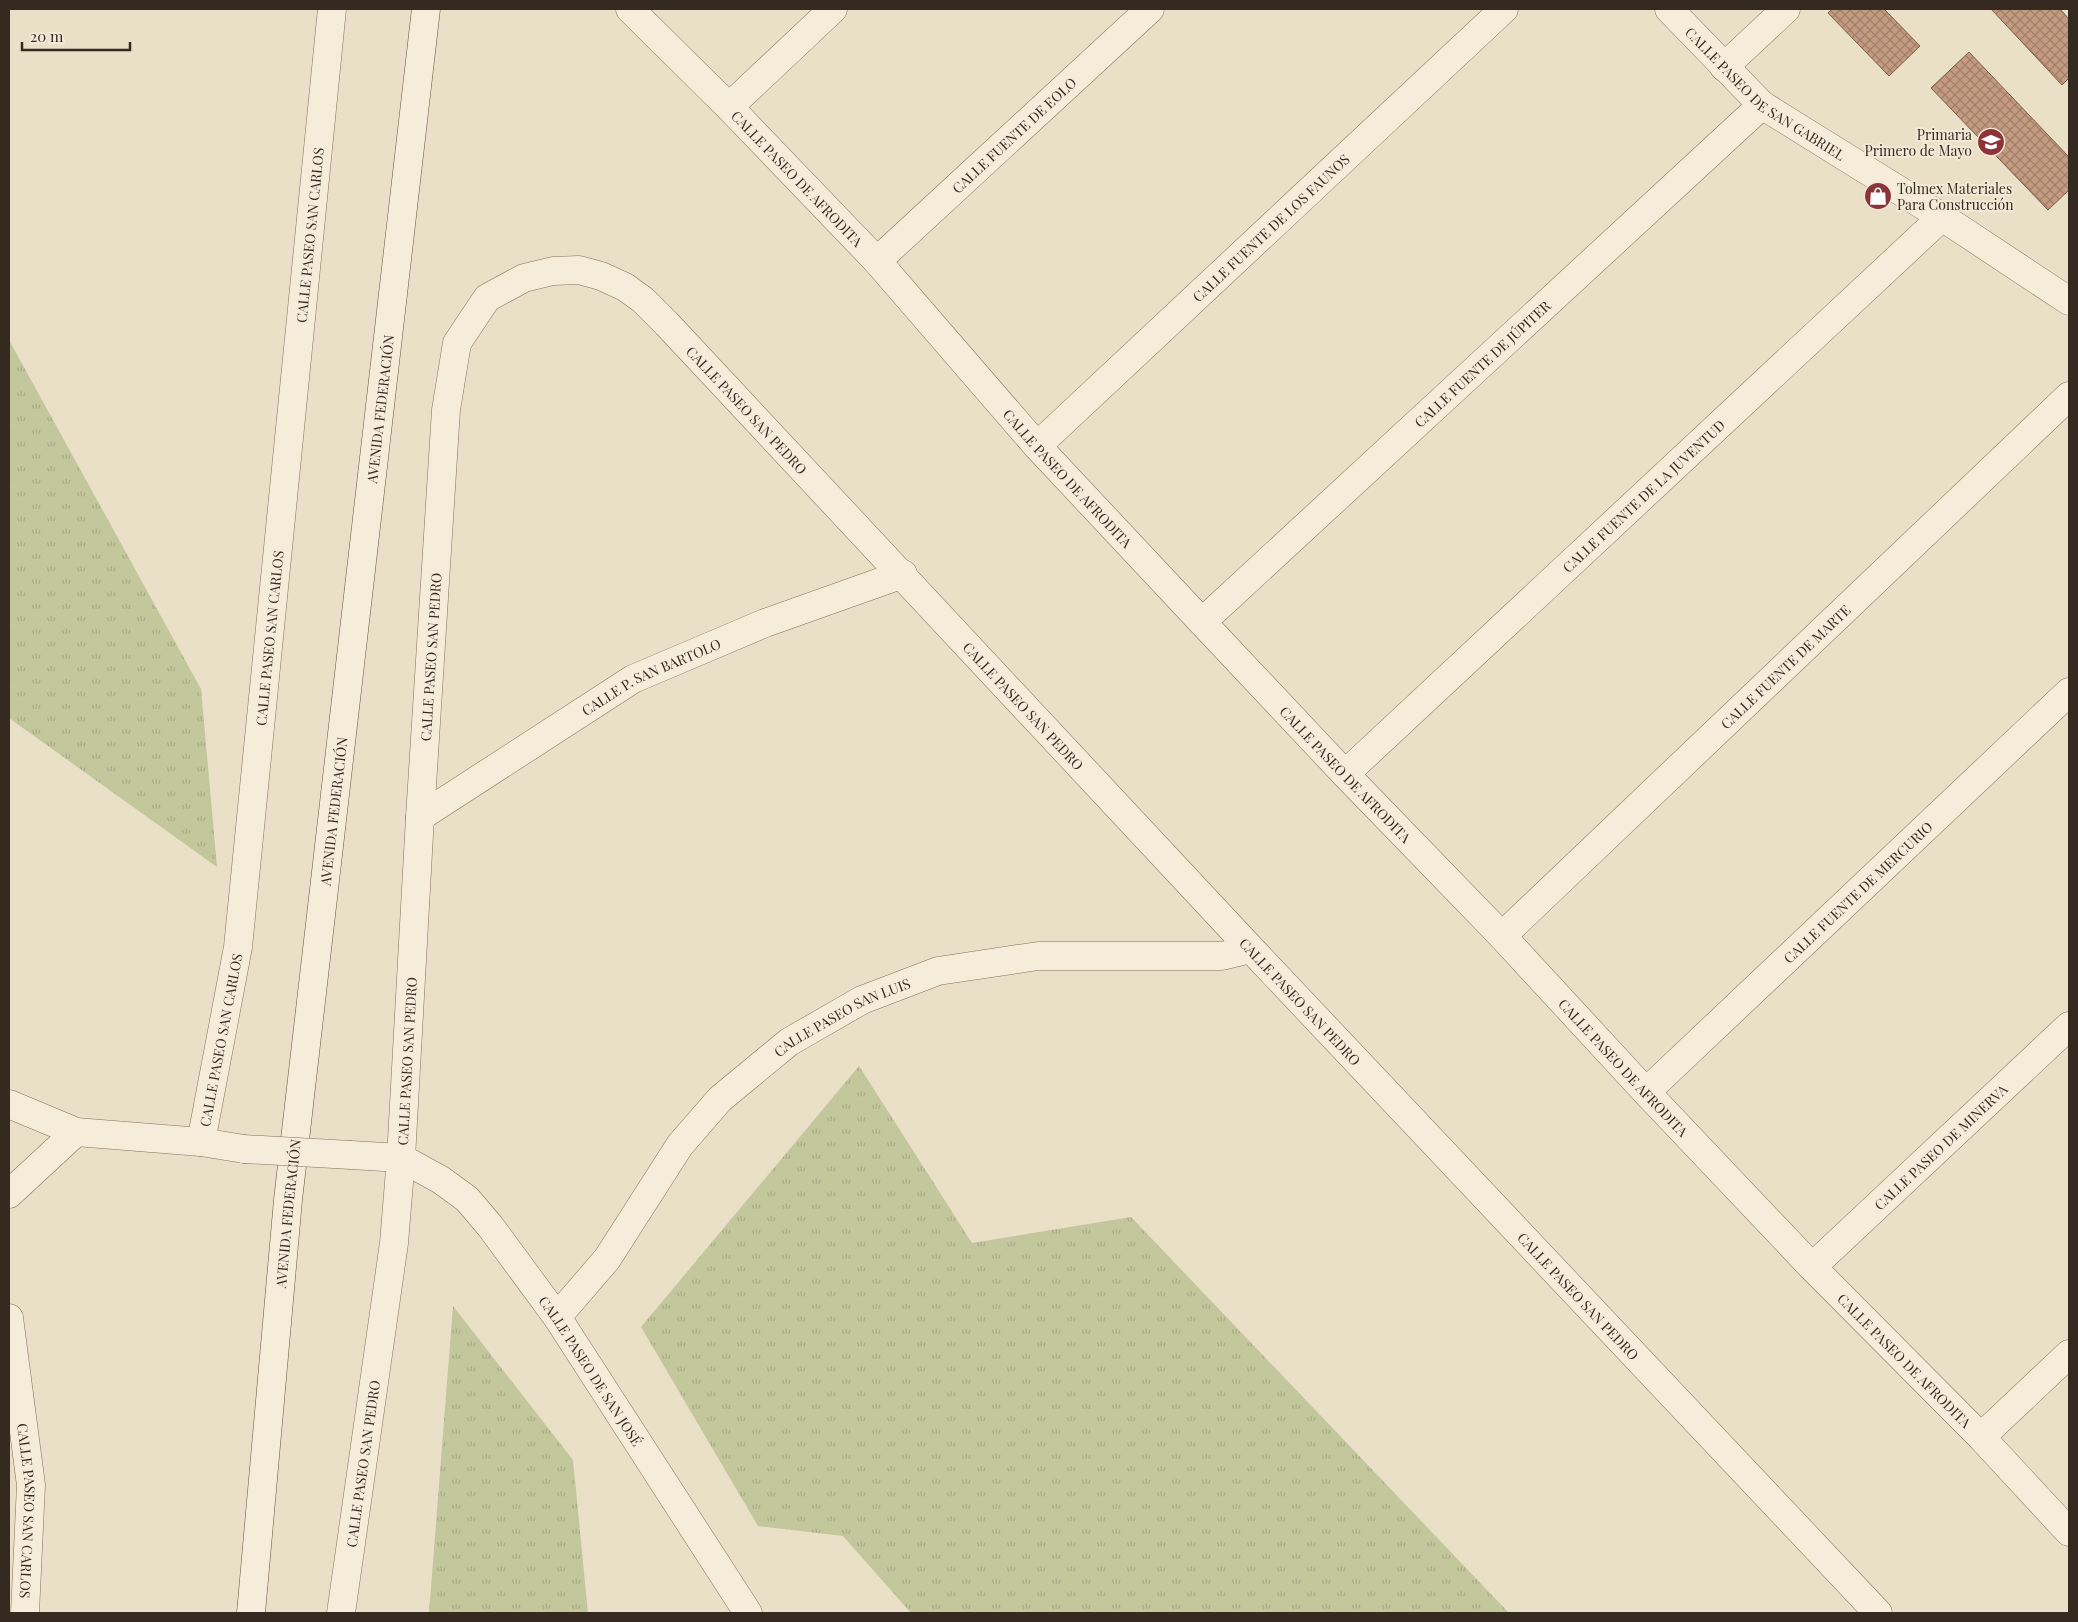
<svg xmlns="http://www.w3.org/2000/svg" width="2078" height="1622" font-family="'Playfair Display',serif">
	<defs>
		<pattern id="grass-tufts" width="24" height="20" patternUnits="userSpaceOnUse" patternTransform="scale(1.25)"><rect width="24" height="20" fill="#c3c79c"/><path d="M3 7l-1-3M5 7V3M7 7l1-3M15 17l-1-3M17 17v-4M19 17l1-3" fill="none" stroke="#a8ab86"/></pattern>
		<pattern id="building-cross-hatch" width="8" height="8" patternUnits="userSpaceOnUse" patternTransform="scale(1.25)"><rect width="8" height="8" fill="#c49b81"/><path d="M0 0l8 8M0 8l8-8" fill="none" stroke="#a07f69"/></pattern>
	</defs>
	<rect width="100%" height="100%" fill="#eadfc7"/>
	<path fill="url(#grass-tufts)" d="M9 340 201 689 217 867 9 718Z
		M859 1066 972 1243 1131 1217 1509 1613H911L843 1536 758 1526 641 1327Z
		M453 1306 573 1460 588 1613H429Z"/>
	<path fill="url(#building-cross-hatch)" stroke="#805c47" d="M1832 9H1884L1920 46 1889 76 1828 13Z
		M1991 9H2060L2069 19V78L2062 85Z
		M1969 52 2069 157V190L2048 210 1931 88Z"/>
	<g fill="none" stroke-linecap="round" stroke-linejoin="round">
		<g stroke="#84715e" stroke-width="29">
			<g id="street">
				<path id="s1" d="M630 9 729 107 877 261 1037 446 1202 622 1345 774 1502 936 1646 1092 1812 1267 1981 1437 2069 1532"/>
				<path id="s2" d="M1669 9 1762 105 1942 217 2069 301"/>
				<path d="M1724 67 1786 9"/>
				<path d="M729 107 833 9"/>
				<path id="s3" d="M877 261 1150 9"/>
				<path id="s4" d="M1037 446 1504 9"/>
				<path id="s5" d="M1202 622 1762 105"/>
				<path id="s6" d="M1345 774 1942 217"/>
				<path id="s7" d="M420 817 633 679 765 623 903 574"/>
				<path id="s8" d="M1502 936 2069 396"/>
				<path id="s9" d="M1646 1092 2069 692"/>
				<path d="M9 1104 76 1132 201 1142 244 1149"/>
				<path id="s10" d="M201 1142 238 947 332 9"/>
				<path id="s11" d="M351 1155 401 1158 441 1180 467 1199 490 1226 557 1317 748 1613"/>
				<path d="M9 1194 76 1132"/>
				<path id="s12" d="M1812 1267 2069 1026"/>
				<path id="s13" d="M557 1317 607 1259 680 1145 720 1099 789 1042 862 1000 938 971 1038 956H1222L1251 949"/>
				<path id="s14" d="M9 1318 31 1485 25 1613"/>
				<path d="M1981 1437 2069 1354"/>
				<path id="s15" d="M341 1613 394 1243 401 1158 420 817 446 410 457 343 487 298 524 278 553 271 579 270 601 276 625 287 643 300 667 324 1251 949 1878 1613"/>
			</g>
		</g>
		<g stroke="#655341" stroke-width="29">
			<g id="secondary">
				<path id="s16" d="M251 1613 288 1200 426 9"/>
			</g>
		</g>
		<use href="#street" stroke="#f5ecd9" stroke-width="28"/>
		<use href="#secondary" stroke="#f5ecd9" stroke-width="28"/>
		<g stroke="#84715e" stroke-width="29" stroke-linecap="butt">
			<path id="street-bridge" d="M244 1149 351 1155"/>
		</g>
		<use href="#street-bridge" stroke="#f5ecd9" stroke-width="28"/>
	</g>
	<defs>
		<g id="school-disc" transform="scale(1.4375)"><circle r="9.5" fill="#8c3437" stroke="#f2e9d6"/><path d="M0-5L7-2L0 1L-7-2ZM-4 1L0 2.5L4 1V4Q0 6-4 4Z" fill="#fff"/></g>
		<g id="shop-disc" transform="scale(1.4375)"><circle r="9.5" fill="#8c3437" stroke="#f2e9d6"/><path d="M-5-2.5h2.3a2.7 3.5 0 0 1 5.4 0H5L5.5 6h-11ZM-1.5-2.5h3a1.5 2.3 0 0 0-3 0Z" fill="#fff"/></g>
	</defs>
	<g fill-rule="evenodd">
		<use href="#school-disc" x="1991" y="142"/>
		<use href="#shop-disc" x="1878" y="196"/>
	</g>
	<g text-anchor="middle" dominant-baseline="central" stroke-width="4" stroke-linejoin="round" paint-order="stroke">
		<g font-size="14" fill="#352a20" stroke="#f2e9d6">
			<text stroke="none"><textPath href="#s2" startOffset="129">CALLE PASEO DE SAN GABRIEL</textPath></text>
			<text stroke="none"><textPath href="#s3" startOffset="186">CALLE FUENTE DE EOLO</textPath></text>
			<text stroke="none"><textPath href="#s1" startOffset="238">CALLE PASEO DE AFRODITA</textPath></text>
			<text stroke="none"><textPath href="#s4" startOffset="320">CALLE FUENTE DE LOS FAUNOS</textPath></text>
			<text stroke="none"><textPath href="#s10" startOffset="914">CALLE PASEO SAN CARLOS</textPath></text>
			<text stroke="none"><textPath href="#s5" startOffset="381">CALLE FUENTE DE JÚPITER</textPath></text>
			<text stroke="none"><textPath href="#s16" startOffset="1211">AVENIDA FEDERACIÓN</textPath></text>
			<text stroke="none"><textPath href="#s15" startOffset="1651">CALLE PASEO SAN PEDRO</textPath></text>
			<text stroke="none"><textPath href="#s1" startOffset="642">CALLE PASEO DE AFRODITA</textPath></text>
			<text stroke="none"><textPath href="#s6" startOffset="408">CALLE FUENTE DE LA JUVENTUD</textPath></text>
			<text stroke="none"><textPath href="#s10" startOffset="509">CALLE PASEO SAN CARLOS</textPath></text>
			<text stroke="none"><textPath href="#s15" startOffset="961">CALLE PASEO SAN PEDRO</textPath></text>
			<text stroke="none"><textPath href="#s8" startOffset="391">CALLE FUENTE DE MARTE</textPath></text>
			<text stroke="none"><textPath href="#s7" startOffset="271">CALLE P. SAN BARTOLO</textPath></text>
			<text stroke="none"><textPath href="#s15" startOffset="2056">CALLE PASEO SAN PEDRO</textPath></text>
			<text stroke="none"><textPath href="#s1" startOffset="1048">CALLE PASEO DE AFRODITA</textPath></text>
			<text stroke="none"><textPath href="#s16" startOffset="806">AVENIDA FEDERACIÓN</textPath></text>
			<text stroke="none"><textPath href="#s9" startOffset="291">CALLE FUENTE DE MERCURIO</textPath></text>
			<text stroke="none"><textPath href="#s15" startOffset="2461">CALLE PASEO SAN PEDRO</textPath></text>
			<text stroke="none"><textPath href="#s13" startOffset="421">CALLE PASEO SAN LUIS</textPath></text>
			<text stroke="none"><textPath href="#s10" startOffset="104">CALLE PASEO SAN CARLOS</textPath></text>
			<text stroke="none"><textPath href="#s15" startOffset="556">CALLE PASEO SAN PEDRO</textPath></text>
			<text stroke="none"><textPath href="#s1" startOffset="1452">CALLE PASEO DE AFRODITA</textPath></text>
			<text stroke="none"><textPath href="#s12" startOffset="176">CALLE PASEO DE MINERVA</textPath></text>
			<text stroke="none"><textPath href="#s16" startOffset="401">AVENIDA FEDERACIÓN</textPath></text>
			<text stroke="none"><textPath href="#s15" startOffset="2866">CALLE PASEO SAN PEDRO</textPath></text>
			<text stroke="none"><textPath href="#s1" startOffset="1858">CALLE PASEO DE AFRODITA</textPath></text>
			<text stroke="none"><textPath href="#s11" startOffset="340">CALLE PASEO DE SAN JOSÉ</textPath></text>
			<text stroke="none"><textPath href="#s15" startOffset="151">CALLE PASEO SAN PEDRO</textPath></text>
			<text stroke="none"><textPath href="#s14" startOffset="194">CALLE PASEO SAN CARLOS</textPath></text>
		</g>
		<g font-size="14" fill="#352a20" stroke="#f2e9d6" text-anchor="end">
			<text x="1972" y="134">Primaria<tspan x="1972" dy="16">Primero de Mayo</tspan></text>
			<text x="1897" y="188" text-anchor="start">Tolmex Materiales<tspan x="1897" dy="16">Para Construcción</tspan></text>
		</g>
	</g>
	<rect width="2078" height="1622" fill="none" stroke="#352a20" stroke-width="20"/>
	<path d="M22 42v8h108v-8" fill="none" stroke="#352a20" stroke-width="2.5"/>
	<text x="30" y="42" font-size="15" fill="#352a20" stroke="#f2e9d6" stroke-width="4" paint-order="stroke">20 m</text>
</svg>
